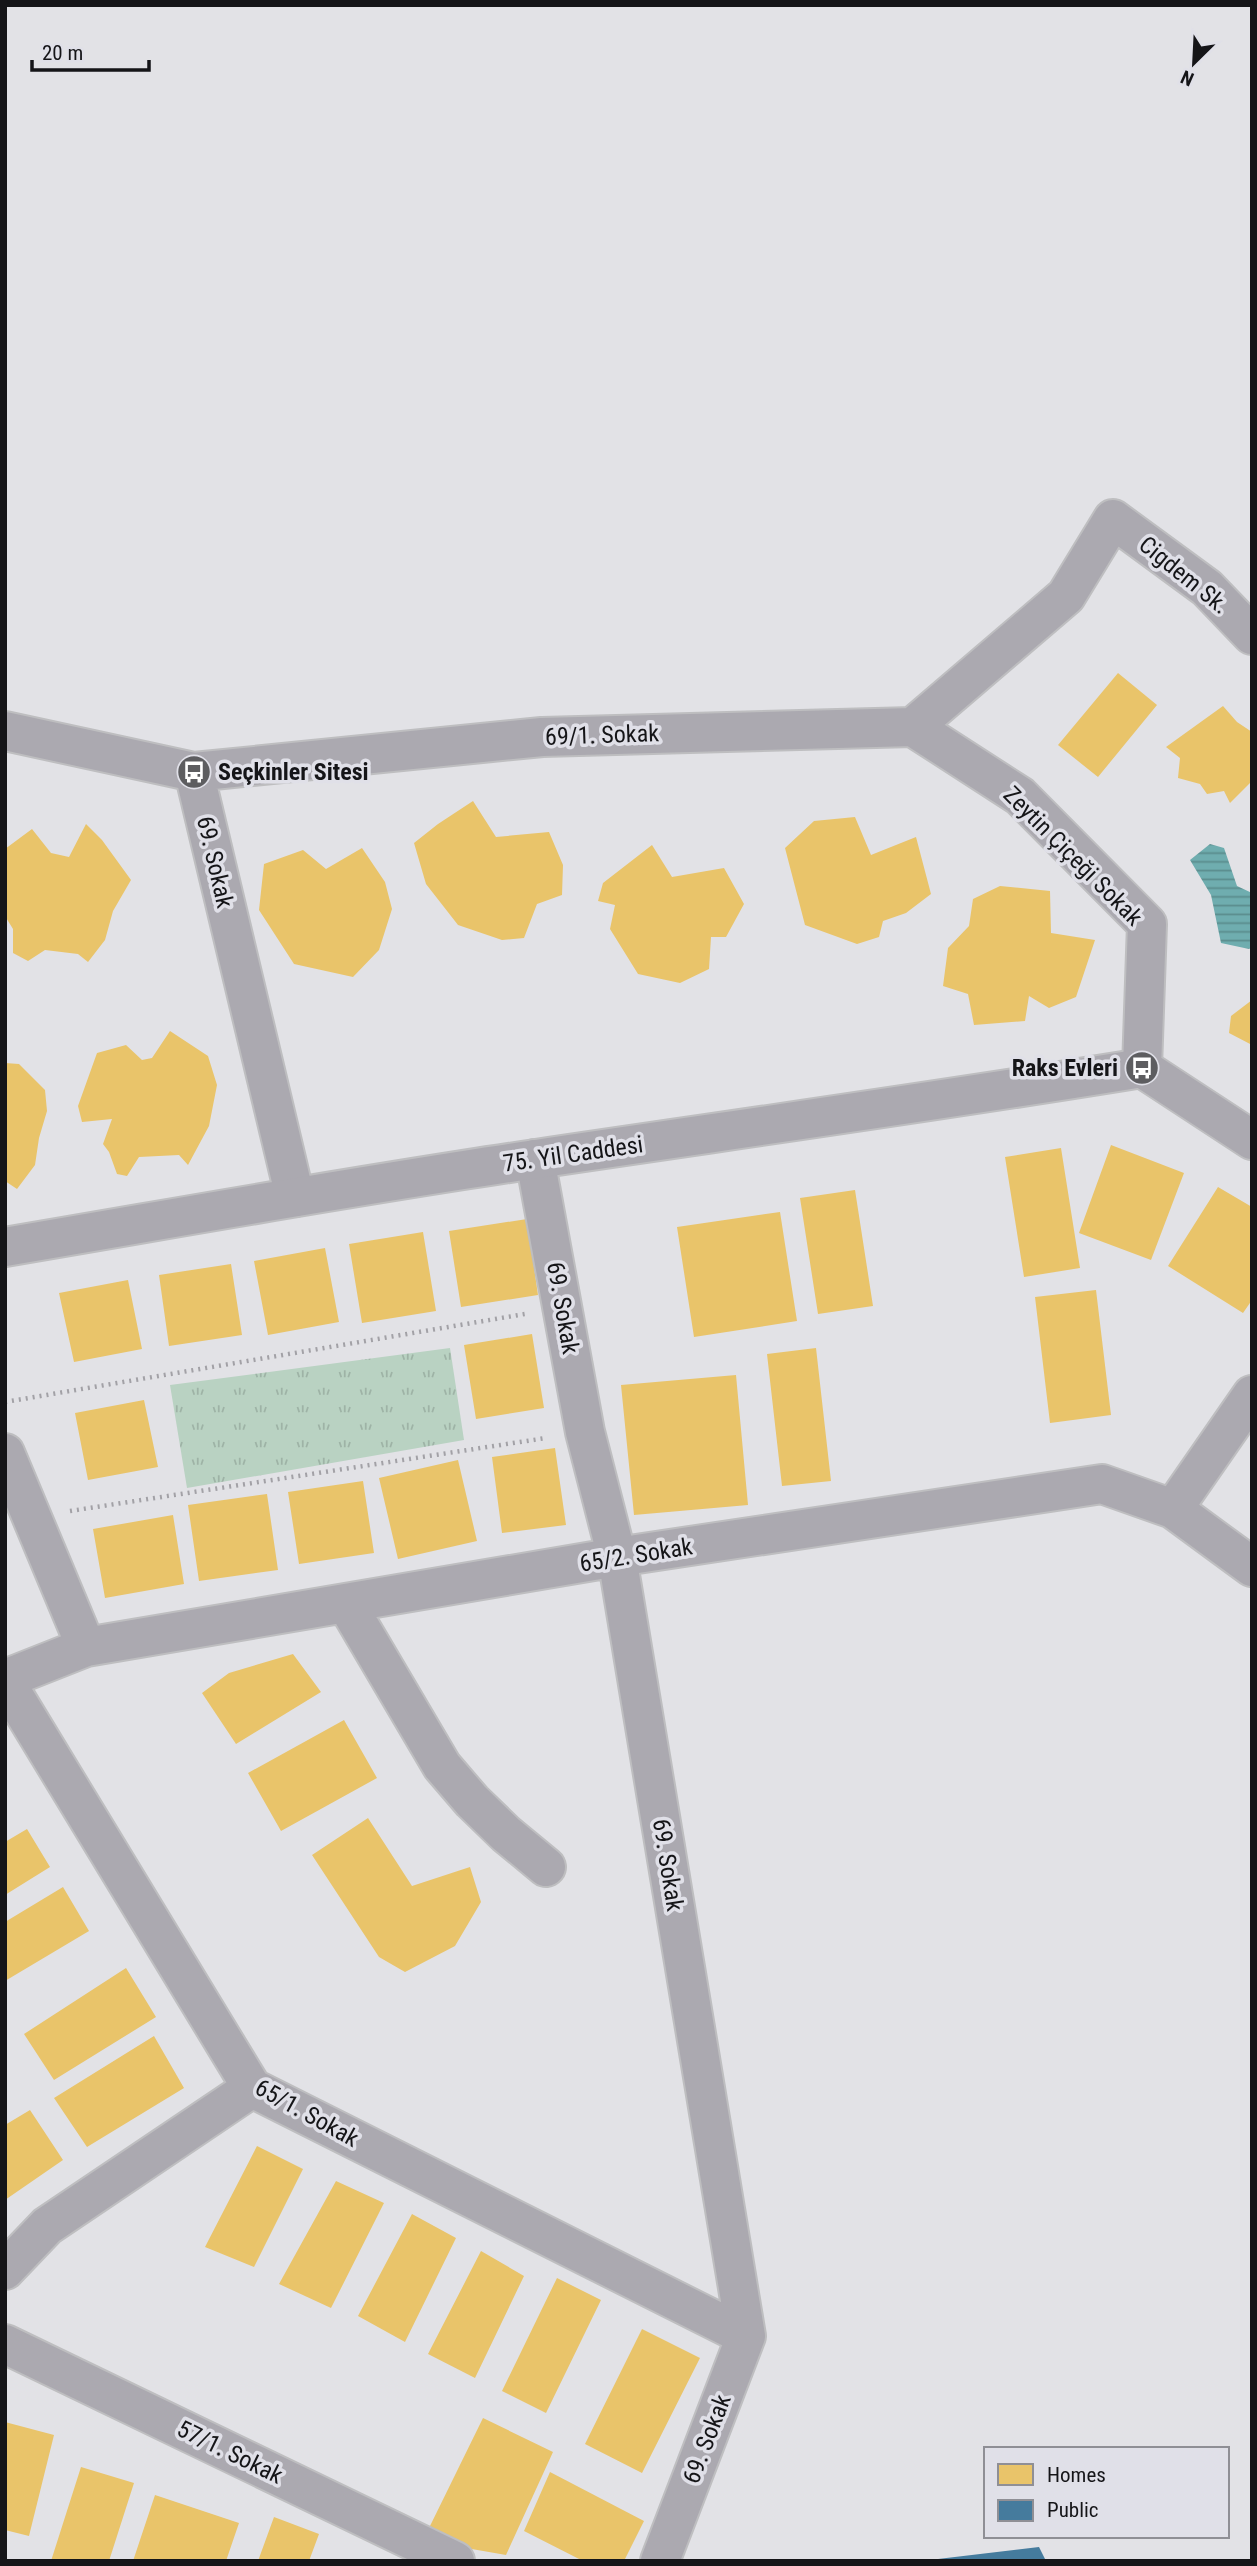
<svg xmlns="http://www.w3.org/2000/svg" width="1257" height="2566" font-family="'Roboto Condensed',sans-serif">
	<defs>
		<pattern id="park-tufts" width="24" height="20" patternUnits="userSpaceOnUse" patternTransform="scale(1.75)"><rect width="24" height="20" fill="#b9d2c2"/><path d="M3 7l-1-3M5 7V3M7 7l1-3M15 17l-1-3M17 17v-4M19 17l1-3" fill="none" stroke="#9eb3a6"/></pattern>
		<pattern id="water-rules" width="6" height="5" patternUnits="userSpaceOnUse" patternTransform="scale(1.75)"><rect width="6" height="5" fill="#6fadaf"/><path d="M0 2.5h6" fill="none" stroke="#5a8c8d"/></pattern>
	</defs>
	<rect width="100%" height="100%" fill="#e2e2e6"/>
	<path fill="url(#park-tufts)" d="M450 1348 464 1440 187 1488 170 1385Z"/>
	<path fill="url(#water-rules)" d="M1210 844 1224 848 1237 886 1252 893V947L1249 949 1221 943 1211 895 1190 860Z"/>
	<path fill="#e9c46a" d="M1118 673 1157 705 1098 777 1058 745Z
		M1223 706 1237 722 1252 732V781L1230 803 1224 791 1207 794 1200 784 1178 778 1180 758 1166 747Z
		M473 801 496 837 549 832 563 865 562 895 537 904 524 938 502 940 458 925 426 884 414 843 438 824Z
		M855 817 871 855 916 837 931 894 906 913 883 921 879 937 857 944 805 925 785 848 814 821Z
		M86 824 102 840 131 880 113 911 105 940 88 962 78 954 45 950 28 961 13 953V929L5 916V849L32 829 51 853 69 857Z
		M652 845 672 877 724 868 744 904 726 937H711L709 969 680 983 638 974 610 929 615 905 598 901 603 883Z
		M362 848 385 882 392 909 379 950 353 977 294 964 259 910 264 864 303 850 326 869Z
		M1000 886 1050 891 1051 933 1095 940 1076 997 1049 1008 1029 996 1025 1021 974 1025 968 994 943 986 948 948 969 926 973 899Z
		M1252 1000V1045L1229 1033 1231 1016Z
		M170 1031 208 1056 217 1085 209 1126 188 1165 179 1155 139 1157 127 1176 117 1174 109 1152 103 1144 112 1119 82 1122 78 1106 97 1053 126 1045 142 1060 152 1058Z
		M5 1063 19 1064 45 1090 47 1111 39 1138 35 1165 17 1189 5 1181Z
		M1111 1145 1184 1173 1151 1260 1079 1233Z
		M1061 1148 1080 1268 1024 1277 1005 1157Z
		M1218 1187 1252 1207V1300L1243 1313 1168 1266Z
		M855 1190 873 1306 818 1314 800 1198Z
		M780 1212 797 1321 694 1337 677 1227Z
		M527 1219 538 1295 461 1307 449 1231Z
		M423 1232 436 1311 362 1323 349 1244Z
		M325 1248 339 1322 268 1335 254 1261Z
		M231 1264 242 1335 169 1346 159 1275Z
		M128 1280 142 1349 74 1362 59 1293Z
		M1096 1290 1111 1415 1050 1423 1035 1297Z
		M532 1334 544 1408 476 1419 464 1345Z
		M816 1348 831 1481 782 1486 767 1354Z
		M736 1375 748 1505 634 1515 621 1385Z
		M144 1400 158 1467 88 1480 75 1413Z
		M555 1448 566 1525 502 1533 492 1457Z
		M458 1460 477 1541 398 1559 379 1478Z
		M363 1481 374 1553 299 1564 288 1492Z
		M267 1494 278 1570 199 1581 188 1505Z
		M173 1515 184 1584 105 1598 93 1529Z
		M293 1654 321 1692 236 1744 202 1693 229 1673Z
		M344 1720 377 1778 281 1831 248 1773Z
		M368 1818 412 1886 470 1867 481 1902 455 1946 405 1972 379 1957 312 1855Z
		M27 1829 50 1867 5 1895V1842Z
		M63 1887 89 1931 5 1981V1922Z
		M126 1968 156 2017 54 2080 24 2034Z
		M154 2036 184 2088 87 2147 54 2098Z
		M30 2110 63 2160 5 2200V2125Z
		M257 2146 303 2169 254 2267 205 2247Z
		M336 2181 384 2203 331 2308 279 2284Z
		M412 2214 456 2238 405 2342 358 2316Z
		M481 2251 524 2276 475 2378 428 2354Z
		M557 2278 601 2300 546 2413 502 2391Z
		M642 2329 700 2358 642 2473 585 2444Z
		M483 2418 553 2452 506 2555 466 2548 430 2526Z
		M5 2422 54 2435 29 2536 5 2530Z
		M81 2467 134 2483 109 2561H51Z
		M550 2472 644 2521 624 2561H583L524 2531Z
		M155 2495 239 2523 226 2561H133Z
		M274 2517 319 2534 309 2561H258Z"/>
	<path fill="#457b9d" d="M1039 2547 1046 2561H938V2559Z"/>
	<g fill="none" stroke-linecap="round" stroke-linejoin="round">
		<g stroke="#bebec0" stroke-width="42">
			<path id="minor" d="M913 727 1020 796 1147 924 1142 1068 1252 1140
				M5 731 194 772 542 737 913 727 1066 596 1113 519 1207 588 1252 635
				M194 772 295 1197
				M535 1159 585 1432 617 1557 746 2336 660 2561
				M5 1453 86 1647
				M1173 1509 1252 1395
				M346 1603 442 1766 472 1801 506 1834 546 1867
				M5 1679 86 1647 617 1557 1102 1484 1173 1509 1252 1567
				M5 1681 252 2088 746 2336
				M5 2270 47 2226 252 2088
				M5 2344 455 2561"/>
		</g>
		<g stroke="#bebec0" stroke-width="42">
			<path id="tertiary" d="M5 1247C182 1217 358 1185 536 1159 738 1129 940 1101 1142 1068"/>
		</g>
		<path stroke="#a2a1a6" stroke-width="4.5" stroke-dasharray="2 5" stroke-linecap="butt" d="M5 1402 525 1314
			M70 1511 546 1438"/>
		<use href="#minor" stroke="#aba9b0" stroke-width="38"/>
		<use href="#tertiary" stroke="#aba9b0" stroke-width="38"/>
	</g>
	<defs>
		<g id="bus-disc" transform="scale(1.75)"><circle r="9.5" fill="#5d5d60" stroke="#e0e0e8"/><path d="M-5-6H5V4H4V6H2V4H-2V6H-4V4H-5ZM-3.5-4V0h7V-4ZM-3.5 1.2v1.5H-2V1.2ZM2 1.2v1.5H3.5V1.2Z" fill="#fff"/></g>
	</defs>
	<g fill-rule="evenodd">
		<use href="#bus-disc" x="194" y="772"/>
		<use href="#bus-disc" x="1142" y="1068"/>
	</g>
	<g text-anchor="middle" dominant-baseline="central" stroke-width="7" stroke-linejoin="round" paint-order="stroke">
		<g font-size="24" fill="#151518" stroke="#e0e0e8">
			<text transform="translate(1184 575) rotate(39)">Cigdem Sk.</text>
			<text transform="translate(602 735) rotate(-2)">69/1. Sokak</text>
			<text transform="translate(1073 856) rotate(45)">Zeytin Çiçeği Sokak</text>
			<text transform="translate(215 862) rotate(77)">69. Sokak</text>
			<text transform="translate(573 1154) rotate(-8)">75. Yil Caddesi</text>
			<text transform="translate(563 1308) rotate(80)">69. Sokak</text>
			<text transform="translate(636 1555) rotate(-9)">65/2. Sokak</text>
			<text transform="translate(668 1865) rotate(81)">69. Sokak</text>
			<text transform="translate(307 2113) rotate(29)">65/1. Sokak</text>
			<text transform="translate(707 2439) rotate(-69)">69. Sokak</text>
			<text transform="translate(230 2452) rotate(26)">57/1. Sokak</text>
		</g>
		<g font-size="24" font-weight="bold" fill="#151518" stroke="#e0e0e8" text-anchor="start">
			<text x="218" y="772">Seçkinler Sitesi</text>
			<text x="1118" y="1068" text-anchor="end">Raks Evleri</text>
		</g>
	</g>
	<rect width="1257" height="2566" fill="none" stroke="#151518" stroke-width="14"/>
	<rect x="984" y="2447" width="245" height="91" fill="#e0e0e8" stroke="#8f8f95" stroke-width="2"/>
	<rect x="998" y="2464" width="35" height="21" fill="#e9c46a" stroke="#8f8f95" stroke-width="2"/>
	<text x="1047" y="2482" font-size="21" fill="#151518">Homes</text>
	<rect x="998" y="2500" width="35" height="21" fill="#457b9d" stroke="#8f8f95" stroke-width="2"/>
	<text x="1047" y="2517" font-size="21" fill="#151518">Public</text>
	<g transform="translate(1194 63) rotate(204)" stroke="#e0e0e8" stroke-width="5" paint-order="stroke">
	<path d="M0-5L12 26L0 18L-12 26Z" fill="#151518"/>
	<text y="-10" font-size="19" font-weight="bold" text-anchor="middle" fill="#151518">N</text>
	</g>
	<path d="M32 60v10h117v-10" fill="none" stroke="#151518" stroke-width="3.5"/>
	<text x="42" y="60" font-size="21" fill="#151518" stroke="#e0e0e8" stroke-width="5" paint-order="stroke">20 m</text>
</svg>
